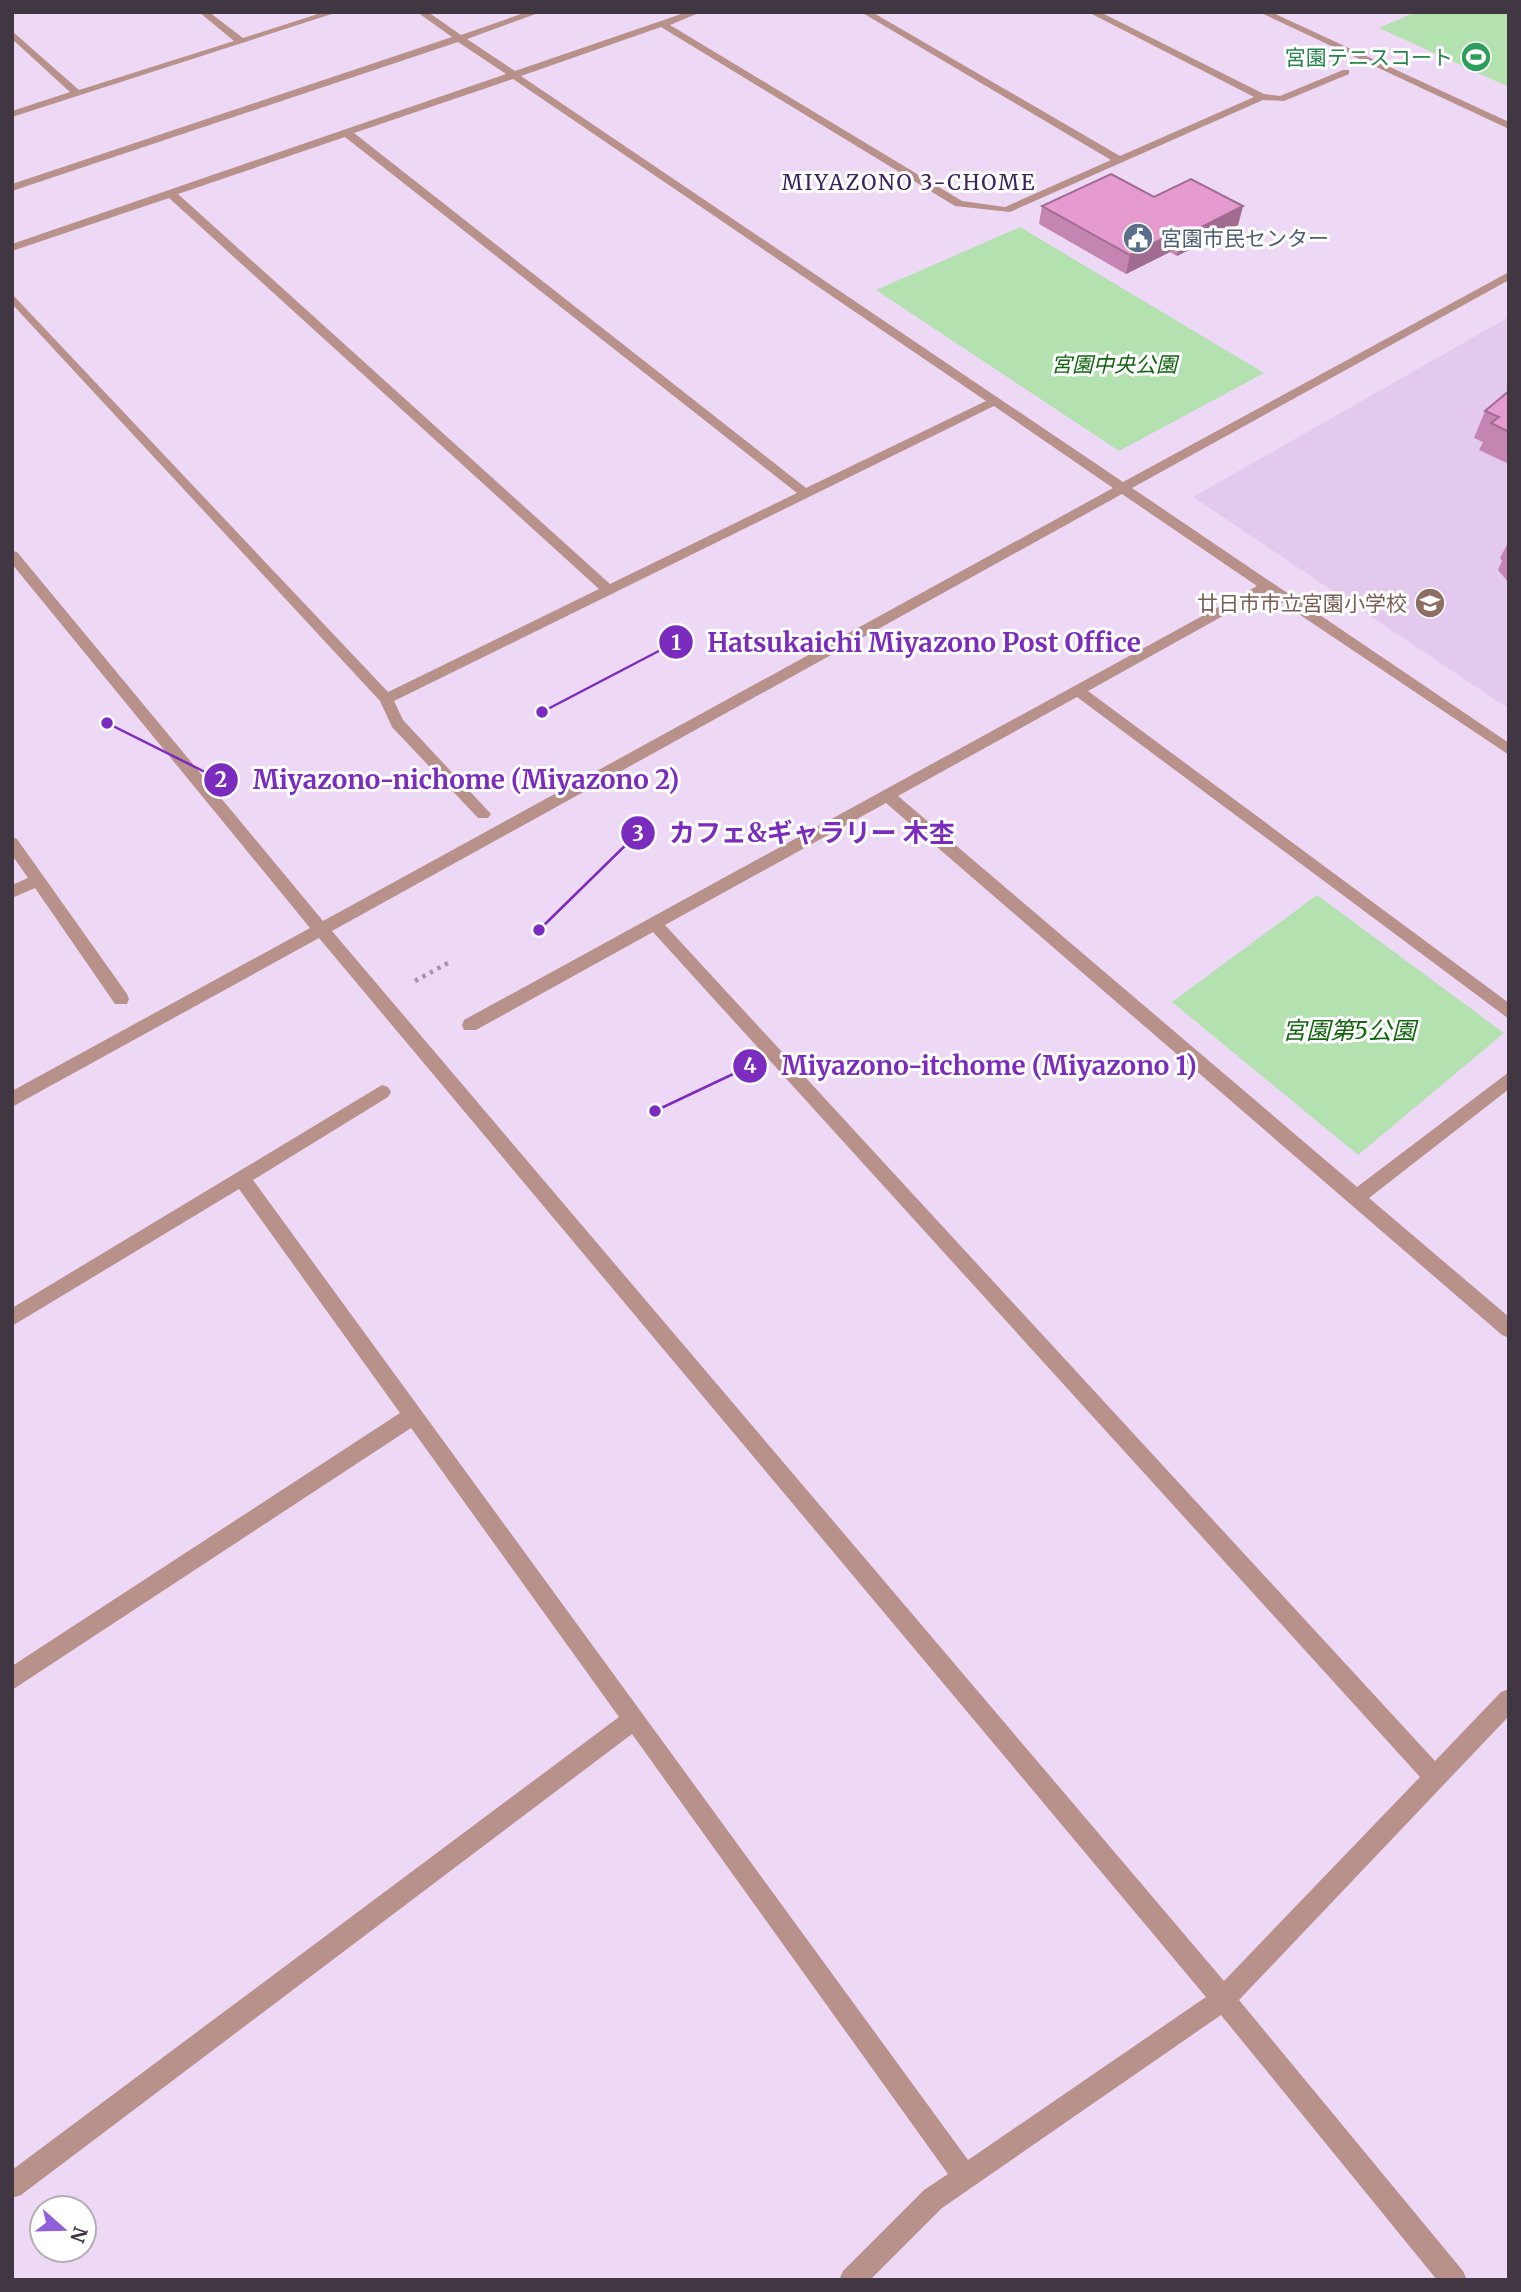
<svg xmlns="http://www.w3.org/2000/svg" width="1521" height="2292" font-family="Merriweather,'Noto Sans JP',serif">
	<rect width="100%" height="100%" fill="#edd8f6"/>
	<path fill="#e3c9ed" d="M1509 317V709L1193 497Z"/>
	<path fill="#b4e1b0" d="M1416 12H1509V87L1379 28Z
		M1020 227 1264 373 1119 451 876 290Z
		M1317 895 1504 1033 1358 1155 1172 1002Z"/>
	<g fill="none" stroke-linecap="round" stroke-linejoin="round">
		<path stroke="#a595ab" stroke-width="4.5" stroke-dasharray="3.5 5" stroke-linecap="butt" d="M415 981 448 963"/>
		<path fill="#b9918b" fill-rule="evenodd" d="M199 12H209L243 38 324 12H338L12 117V111L70 92 12 39V31L79 90 234 41Z
			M417 12H428L461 35 527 12H541L467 39 515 71 687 12H701L670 25 962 201 1005 207 1111 160 861 12H872L1120 156 1254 97 1088 12H1100L1264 94 1280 96 1343 70H1349V74L1284 101 1263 100 1010 212 955 206 661 27 521 76 1123 482 1509 272V280L1132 488 1509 743V755L1266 592 1088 691 1509 1003V1019L1077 697 898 796 1357 1187 1509 1072V1089L1369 1198 1509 1317V1338L1502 1335 886 803 665 925 1435 1761 1501 1692 1509 1689V1716L1239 2000 1463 2271 1467 2280H1437L1221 2015 942 2208 870 2280H839L843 2271 924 2190 948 2174 632 1734 21 2195 12 2198V2170L619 1717 411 1428 12 1690V1666L400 1413 239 1189 12 1326V1308L382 1085 388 1087 391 1092 388 1097 253 1180 968 2160 1206 1997 319 938 12 1107V1091L310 928 12 564V551L17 552 323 921 1113 488 994 406 394 701 403 720 491 814 488 818H478L392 727 380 701 12 304V294L388 692 599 589 169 198 12 251V244L506 74 458 42 12 191V184L452 37ZM513 79 986 401 806 488 354 133ZM345 137 797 493 610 584 178 194ZM1122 494 1257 586 464 1020 462 1025 464 1030H476L653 932 1420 1777 1224 1981 332 931Z
			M1259 12H1271L1509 122V129Z
			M12 837 17 839 127 994 129 999 127 1004H115L35 888 12 898V885L28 878 12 855Z"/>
	</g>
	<path fill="#c585b2" d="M1154 197 1243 206 1238 225 1177 256 1170 252 1126 274 1039 224 1042 206Z
		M1509 391V464L1479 450 1483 442 1474 438 1485 411Z
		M1509 541V583L1498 570 1502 561 1500 558Z"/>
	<path fill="#a06c91" d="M1243 206 1238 225 1177 256 1182 237Z
		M1174 233 1170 252 1126 274 1130 255Z"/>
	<path fill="#e59bcf" stroke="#a06c91" stroke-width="2" d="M1111 174 1154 197 1191 179 1243 206 1182 237 1174 233 1130 255 1042 206Z
		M1509 391V432L1491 423 1499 417 1485 411Z"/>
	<defs>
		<g id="stadium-disc" transform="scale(1.575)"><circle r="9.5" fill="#2e9e5b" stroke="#fff"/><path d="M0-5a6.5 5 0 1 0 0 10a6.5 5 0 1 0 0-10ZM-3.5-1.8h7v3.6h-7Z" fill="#fff"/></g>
		<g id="civic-disc" transform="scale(1.575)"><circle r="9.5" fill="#5c6f8a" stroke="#fff"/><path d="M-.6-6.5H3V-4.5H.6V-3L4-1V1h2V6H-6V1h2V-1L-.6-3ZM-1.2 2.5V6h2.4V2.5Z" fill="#fff"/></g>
		<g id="school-disc" transform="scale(1.575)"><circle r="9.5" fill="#8d6e63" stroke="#fff"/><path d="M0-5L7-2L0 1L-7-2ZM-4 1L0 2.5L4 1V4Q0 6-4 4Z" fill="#fff"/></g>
	</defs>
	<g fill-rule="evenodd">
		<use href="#stadium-disc" x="1476" y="57"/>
		<use href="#civic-disc" x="1138" y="238"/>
		<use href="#school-disc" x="1430" y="603"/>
	</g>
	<g text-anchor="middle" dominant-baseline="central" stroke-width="6" stroke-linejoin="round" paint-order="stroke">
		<g font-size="21" fill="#27864d" stroke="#fff" text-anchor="end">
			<text x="1453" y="57">宮園テニスコート</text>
		</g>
		<g font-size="21" letter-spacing="2" fill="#3b235d" stroke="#fff">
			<text x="909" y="182">MIYAZONO 3-CHOME</text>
		</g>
		<g font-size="21" fill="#4e5e75" stroke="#fff" text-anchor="start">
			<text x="1161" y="238">宮園市民センター</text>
		</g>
		<g font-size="21" font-style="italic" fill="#10650e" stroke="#fff">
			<text x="1114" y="364">宮園中央公園</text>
		</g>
		<g font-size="21" fill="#785e54" stroke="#fff" text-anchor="end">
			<text x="1407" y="603">廿日市市立宮園小学校</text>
		</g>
		<g font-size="24" font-style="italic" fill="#10650e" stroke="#fff">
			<text x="1349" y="1030">宮園第5公園</text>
		</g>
	</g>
	<path fill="none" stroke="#7b2cbf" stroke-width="2.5" d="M542 712L676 642M107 723L221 780M539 930L638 833M655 1111L750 1066"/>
	<g fill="#7b2cbf" stroke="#fff" stroke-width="2.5">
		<circle cx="542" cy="712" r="7"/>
		<circle cx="107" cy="723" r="7"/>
		<circle cx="539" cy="930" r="7"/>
		<circle cx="655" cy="1111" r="7"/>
		<circle cx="676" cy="642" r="18"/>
		<circle cx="221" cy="780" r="18"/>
		<circle cx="638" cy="833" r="18"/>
		<circle cx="750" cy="1066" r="18"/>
	</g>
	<g font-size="21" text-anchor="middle" font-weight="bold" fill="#fff">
		<text x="676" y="650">1</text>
		<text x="221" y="787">2</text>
		<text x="638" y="841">3</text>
		<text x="750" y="1073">4</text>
	</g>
	<g font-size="26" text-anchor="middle" font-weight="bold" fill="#7b2cbf" stroke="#fff" stroke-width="6" stroke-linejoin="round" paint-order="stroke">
		<text x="924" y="652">Hatsukaichi Miyazono Post Office</text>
		<text x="466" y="789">Miyazono-nichome (Miyazono 2)</text>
		<text x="812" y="842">カフェ&amp;ギャラリー 木杢</text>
		<text x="989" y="1075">Miyazono-itchome (Miyazono 1)</text>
	</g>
	<rect width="1521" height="2292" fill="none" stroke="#403743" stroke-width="28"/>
	<g transform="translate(63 2229) rotate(110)"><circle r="33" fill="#ffffff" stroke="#b3afb4" stroke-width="2"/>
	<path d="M0-5L12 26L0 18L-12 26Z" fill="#915fd8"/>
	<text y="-10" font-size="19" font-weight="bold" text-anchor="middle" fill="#403743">N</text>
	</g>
</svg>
